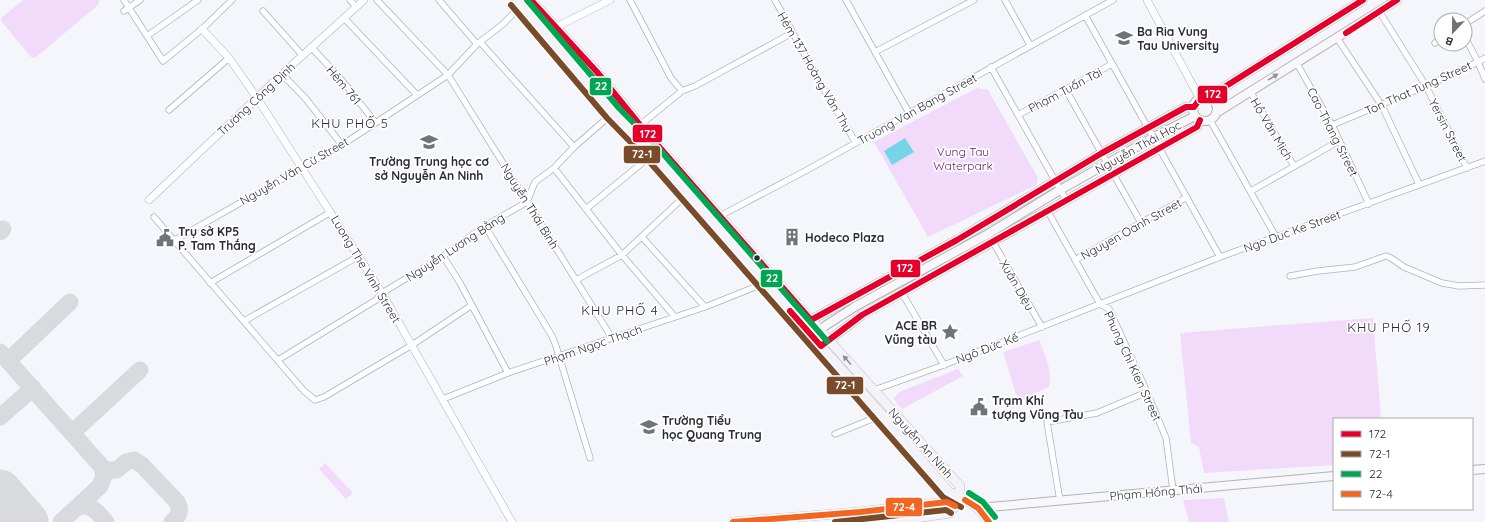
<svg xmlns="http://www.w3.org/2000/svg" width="1485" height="522" font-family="Quicksand,sans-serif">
	<rect width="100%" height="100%" fill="#f4f6fc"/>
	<path fill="#f2dafa" d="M23 0H99L98 5 35 58 31 57 2 22 1 18Z
		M977 88 988 90 1038 178 1036 185 928 237 874 142Z
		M1373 318 1381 419H1334V465L1204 473 1199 447 1191 443 1180 333Z
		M1039 340C1045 354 1053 372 1049 387L1022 399 1016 394 1003 352Z
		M958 369 963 376 902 409 896 403 894 398 899 392Z
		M325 463 353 493 346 499 319 469Z
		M1224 498 1229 522H1189L1183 500Z"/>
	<path fill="#77d4e8" d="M905 138 914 152 892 165 884 151Z"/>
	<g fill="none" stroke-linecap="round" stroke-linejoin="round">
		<path stroke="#d9dade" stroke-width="17" d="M0 232 3 229
			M0 352 102 467 107 470H117L126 462 134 460 142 465 177 502C182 511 179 516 172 522
			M8 361 70 302
			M0 417 33 388
			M72 433 140 370
			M77 507C91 503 97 512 106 522
			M61 522 100 486 104 476 102 467"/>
		<path stroke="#d9dade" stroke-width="43" d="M0 491 27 522"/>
		<g stroke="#b1b2b7" stroke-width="7">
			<path id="minor" d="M124 0 163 61 202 29 232 0
				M350 0 356 7
				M377 0 448 75 612 338
				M439 0 477 44
				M630 0 671 78 682 91
				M775 0 819 81 856 143
				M846 0 909 113
				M1005 0 1030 45
				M124 11 140 0
				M263 11 303 56
				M1379 11 1426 86 1467 168
				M1085 15 1220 257
				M345 19 417 95
				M1465 24 1485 11
				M147 36 198 0
				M1337 38 1382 106 1419 184
				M480 42 574 147
				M1435 43 1441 39
				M312 48 340 78 375 122
				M875 52 974 0
				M1485 58 1478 62 1485 79
				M1296 62 1332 125 1369 204
				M991 67 1066 200
				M282 74 306 99 342 145
				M1066 90 1141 223
				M1250 91 1294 166
				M169 110 229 58
				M1018 115 1112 64
				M1210 120 1276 237
				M640 125 682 91 695 86 792 33
				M1332 125 1426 86 1478 62 1465 37
				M554 168 622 255 675 317
				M1251 191 1339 141
				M586 209 653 154
				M1047 210 1100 304 1109 309 1147 392 1166 438 1173 490
				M720 216 807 170 1113 0
				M154 217 304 391 315 400 324 397 412 345 472 305
				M485 226 552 336 556 346 590 458
				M642 237 705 307
				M173 241 342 145 448 75 477 44 502 25 522 5
				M993 242 1042 327
				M443 256 460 283 508 373
				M1075 260 1187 197
				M1290 276 1318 271 1355 267 1386 256 1391 258 1404 267 1442 283 1459 286 1485 285
				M576 280 622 255 687 194
				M210 283 331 212
				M902 293 944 365
				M244 321 359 256
				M278 360 376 300 382 293 443 256 485 226 527 202 535 182 554 168 574 147 613 113
				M874 390 944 365 1220 257 1485 161
				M443 399 508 373 705 307 765 283
				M835 434 882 415
				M1060 501 1047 422 1097 413 1147 392"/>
		</g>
		<g stroke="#b1b2b7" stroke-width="8">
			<path id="tertiary" d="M1147 0 1200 99
				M556 27 610 0
				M202 29 229 58 257 98 382 293 512 522
				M149 200 282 74 364 0
				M860 512V522"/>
		</g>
		<g stroke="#b1b2b7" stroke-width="10">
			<path id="secondary" d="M1193 109a12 12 0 1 1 24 0a12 12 0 1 1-24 0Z
				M1207 98 1363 0
				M1216 113 1397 0
				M802 325 957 240 1102 153 1186 107H1194
				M811 335 856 306 988 234 1060 190 1154 137 1195 116
				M825 343 862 315 1197 127 1200 120
				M1472 470 1485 469
				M978 508 1334 476"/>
		</g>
		<g stroke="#bfbeca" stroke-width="10">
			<path id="primary" d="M517 0 613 113 653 154 802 325 908 444 949 492 959 496 978 508 989 522
				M531 0 597 72 640 125 819 329 960 486 959 496
				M733 522 860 512 947 502 955 506
				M889 522 950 513 955 506 960 503"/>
		</g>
		<use href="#minor" stroke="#fdfeff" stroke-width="5.5"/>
		<use href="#tertiary" stroke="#fdfeff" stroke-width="7"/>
		<use href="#secondary" stroke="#f8f8fb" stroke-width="8"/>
		<use href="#primary" stroke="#f2f2f8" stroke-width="9"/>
		<g stroke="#fff" stroke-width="9">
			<path id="bus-1" d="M531 0 597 72 640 125 811 320 957 240 1102 153 1186 107H1194L1199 100 1207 98 1363 0
				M1346 33 1397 0
				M790 311 821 346 862 315 1197 127 1200 120"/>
		</g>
		<g stroke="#fff" stroke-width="9">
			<path id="bus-2" d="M511 5 607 118 647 159 943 497 961 507
				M835 522 946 510 951 513"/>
		</g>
		<g stroke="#fff" stroke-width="9">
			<path id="bus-3" d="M527 0 619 108 659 149 827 341
				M969 493 983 502 995 517"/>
		</g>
		<g stroke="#fff" stroke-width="9">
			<path id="bus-4" d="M965 500 978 508 989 522
				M733 522 860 512 947 502 955 506"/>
		</g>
		<use href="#bus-1" stroke="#e4002b" stroke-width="6"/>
		<use href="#bus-2" stroke="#7a4b2a" stroke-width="6"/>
		<use href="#bus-3" stroke="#00a651" stroke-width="6"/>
		<use href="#bus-4" stroke="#f26522" stroke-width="6"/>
	</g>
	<defs><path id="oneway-solid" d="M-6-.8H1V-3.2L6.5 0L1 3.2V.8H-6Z"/></defs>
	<use fill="#919296" href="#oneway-solid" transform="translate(1273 77) rotate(-32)"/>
	<use fill="#8e8f94" href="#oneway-solid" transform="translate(847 360) rotate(-132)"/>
	<defs>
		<g id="university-bare" transform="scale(1.38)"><path d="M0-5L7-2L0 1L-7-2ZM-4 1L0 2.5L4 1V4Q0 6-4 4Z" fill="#717378" stroke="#fff" stroke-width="2.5" paint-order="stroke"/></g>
		<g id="school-bare" transform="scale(1.38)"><path d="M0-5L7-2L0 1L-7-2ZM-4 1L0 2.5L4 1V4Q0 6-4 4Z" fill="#717378" stroke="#fff" stroke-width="2.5" paint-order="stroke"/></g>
		<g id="building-bare" transform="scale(1.38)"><path d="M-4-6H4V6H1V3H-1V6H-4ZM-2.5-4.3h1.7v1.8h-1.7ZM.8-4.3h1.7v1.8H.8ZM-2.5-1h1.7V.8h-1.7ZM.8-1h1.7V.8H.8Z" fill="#717378" stroke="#fff" stroke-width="2.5" paint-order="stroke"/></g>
		<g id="civic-bare" transform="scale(1.38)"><path d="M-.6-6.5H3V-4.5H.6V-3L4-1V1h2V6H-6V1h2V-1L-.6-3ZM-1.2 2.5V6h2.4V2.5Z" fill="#717378" stroke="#fff" stroke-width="2.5" paint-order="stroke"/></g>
		<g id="sight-bare" transform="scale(1.38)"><path d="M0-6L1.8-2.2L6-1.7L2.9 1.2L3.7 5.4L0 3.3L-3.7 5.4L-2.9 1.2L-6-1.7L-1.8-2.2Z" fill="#717378" stroke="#fff" stroke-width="2.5" paint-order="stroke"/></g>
	</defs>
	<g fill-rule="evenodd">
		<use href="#university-bare" x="1124" y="38"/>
		<use href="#school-bare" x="429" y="142"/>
		<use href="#building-bare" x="792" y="237"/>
		<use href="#civic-bare" x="165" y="238"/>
		<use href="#sight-bare" x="950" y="332"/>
		<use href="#civic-bare" x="979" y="407"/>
		<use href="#school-bare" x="649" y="427"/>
	</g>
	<circle fill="#2a2c31" stroke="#fff" stroke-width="1.5" cx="757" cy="258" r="3.5"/>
	<g text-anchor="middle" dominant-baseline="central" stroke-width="3.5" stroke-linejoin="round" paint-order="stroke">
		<g font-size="12" font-weight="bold" fill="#2a2c31" stroke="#fff" text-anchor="start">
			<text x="1137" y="31">Ba Ria Vung<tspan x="1137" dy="14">Tau University</tspan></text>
			<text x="429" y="161" text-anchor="middle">Trường Trung học cơ<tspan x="429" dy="14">sở Nguyễn An Ninh</tspan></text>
			<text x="178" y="231">Trụ sở KP5<tspan x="178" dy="14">P. Tam Thắng</tspan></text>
			<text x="805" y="237">Hodeco Plaza</text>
			<text x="937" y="325" text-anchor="end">ACE BR<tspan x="937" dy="14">Vũng tàu</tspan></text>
			<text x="992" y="400">Trạm Khí<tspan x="992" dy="14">tượng Vũng Tàu</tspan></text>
			<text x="662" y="420">Trường Tiểu<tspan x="662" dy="14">học Quang Trung</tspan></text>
		</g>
		<g font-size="12" fill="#2a2c31" stroke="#fff">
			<text transform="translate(815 72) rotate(60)">Hẻm 137 Hoàng Văn Thụ</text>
			<text transform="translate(344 85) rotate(50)">Hẻm 761</text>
			<text transform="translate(1418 88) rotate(-24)">Ton That Tung Street</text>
			<text transform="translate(1065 90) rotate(-28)">Phạm Tuấn Tài</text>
			<text transform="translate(256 99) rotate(-43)">Trương Công Định</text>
			<text transform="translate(917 109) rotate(-29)">Truong Van Bang Street</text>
			<text transform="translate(1272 129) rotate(59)">Hồ Văn Mịch</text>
			<text transform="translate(1448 130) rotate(63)">Yersin Street</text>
			<text transform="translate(1333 132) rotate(63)">Cao Thang Street</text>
			<text transform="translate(1138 147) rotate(-29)">Nguyễn Thái Học</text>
			<text transform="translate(294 171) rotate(-30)">Nguyễn Văn Cừ Street</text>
			<text transform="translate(530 206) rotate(58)">Nguyễn Thái Bình</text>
			<text transform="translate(1131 229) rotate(-29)">Nguyen Oanh Street</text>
			<text transform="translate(1292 231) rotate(-20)">Ngo Duc Ke Street</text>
			<text transform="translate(455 247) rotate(-33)">Nguyễn Lương Bằng</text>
			<text transform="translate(366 269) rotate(59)">Luong The Vinh Street</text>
			<text transform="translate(1017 285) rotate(60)">Xuân Diệu</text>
			<text transform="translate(593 345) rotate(-19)">Phạm Ngọc Thạch</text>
			<text transform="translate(987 348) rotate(-21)">Ngô Đức Kế</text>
			<text transform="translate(1133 366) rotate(65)">Phung Chi Kien Street</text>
			<text transform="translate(921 443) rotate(48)">Nguyễn An Ninh</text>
			<text transform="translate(1156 492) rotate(-5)">Phạm Hồng Thái</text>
		</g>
		<g font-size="12" fill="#651e71" stroke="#fff">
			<text x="963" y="151">Vung Tau<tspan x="963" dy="14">Waterpark</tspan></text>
		</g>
		<g font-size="13" letter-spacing="1" fill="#2a2c31" stroke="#fff">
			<text x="350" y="123">KHU PHỐ 5</text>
			<text x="620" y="310">KHU PHỐ 4</text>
			<text x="1389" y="327">KHU PHỐ 19</text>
		</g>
	</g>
	<g stroke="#fff" stroke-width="1.5">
		<rect x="589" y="77" width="23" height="19" rx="4" fill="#00a651"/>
		<rect x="1197" y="85" width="31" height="19" rx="4" fill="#e4002b"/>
		<rect x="632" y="124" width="31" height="19" rx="4" fill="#e4002b"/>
		<rect x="623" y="145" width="38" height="19" rx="4" fill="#7a4b2a"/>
		<rect x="890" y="259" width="31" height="19" rx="4" fill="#e4002b"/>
		<rect x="760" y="269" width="23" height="19" rx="4" fill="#00a651"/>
		<rect x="826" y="376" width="38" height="19" rx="4" fill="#7a4b2a"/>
		<rect x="885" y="497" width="38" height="20" rx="4" fill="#f26522"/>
	</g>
	<g font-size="11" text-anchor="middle" font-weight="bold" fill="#fff">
		<text x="601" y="90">22</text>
		<text x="1213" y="98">172</text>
		<text x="648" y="138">172</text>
		<text x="642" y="158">72-1</text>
		<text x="905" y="272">172</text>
		<text x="772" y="282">22</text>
		<text x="845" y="389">72-1</text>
		<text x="904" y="511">72-4</text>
	</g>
	<rect x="1333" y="418" width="140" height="92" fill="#ffffff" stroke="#aaabad"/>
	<rect x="1341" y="431" width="20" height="6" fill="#e4002b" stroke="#aaabad"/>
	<text x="1369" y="438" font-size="12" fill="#2a2c31">172</text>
	<rect x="1341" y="451" width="20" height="6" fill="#7a4b2a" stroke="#aaabad"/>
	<text x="1369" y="458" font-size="12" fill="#2a2c31">72-1</text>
	<rect x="1341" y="471" width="20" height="6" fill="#00a651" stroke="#aaabad"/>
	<text x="1369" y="478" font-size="12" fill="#2a2c31">22</text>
	<rect x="1341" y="491" width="20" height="6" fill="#f26522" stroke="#aaabad"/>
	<text x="1369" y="498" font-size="12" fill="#2a2c31">72-4</text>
	<g transform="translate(1453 32) rotate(202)"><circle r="19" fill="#ffffff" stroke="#aaabad"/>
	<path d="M0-3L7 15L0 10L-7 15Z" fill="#717378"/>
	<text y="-6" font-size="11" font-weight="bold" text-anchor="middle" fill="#2a2c31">B</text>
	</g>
</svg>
